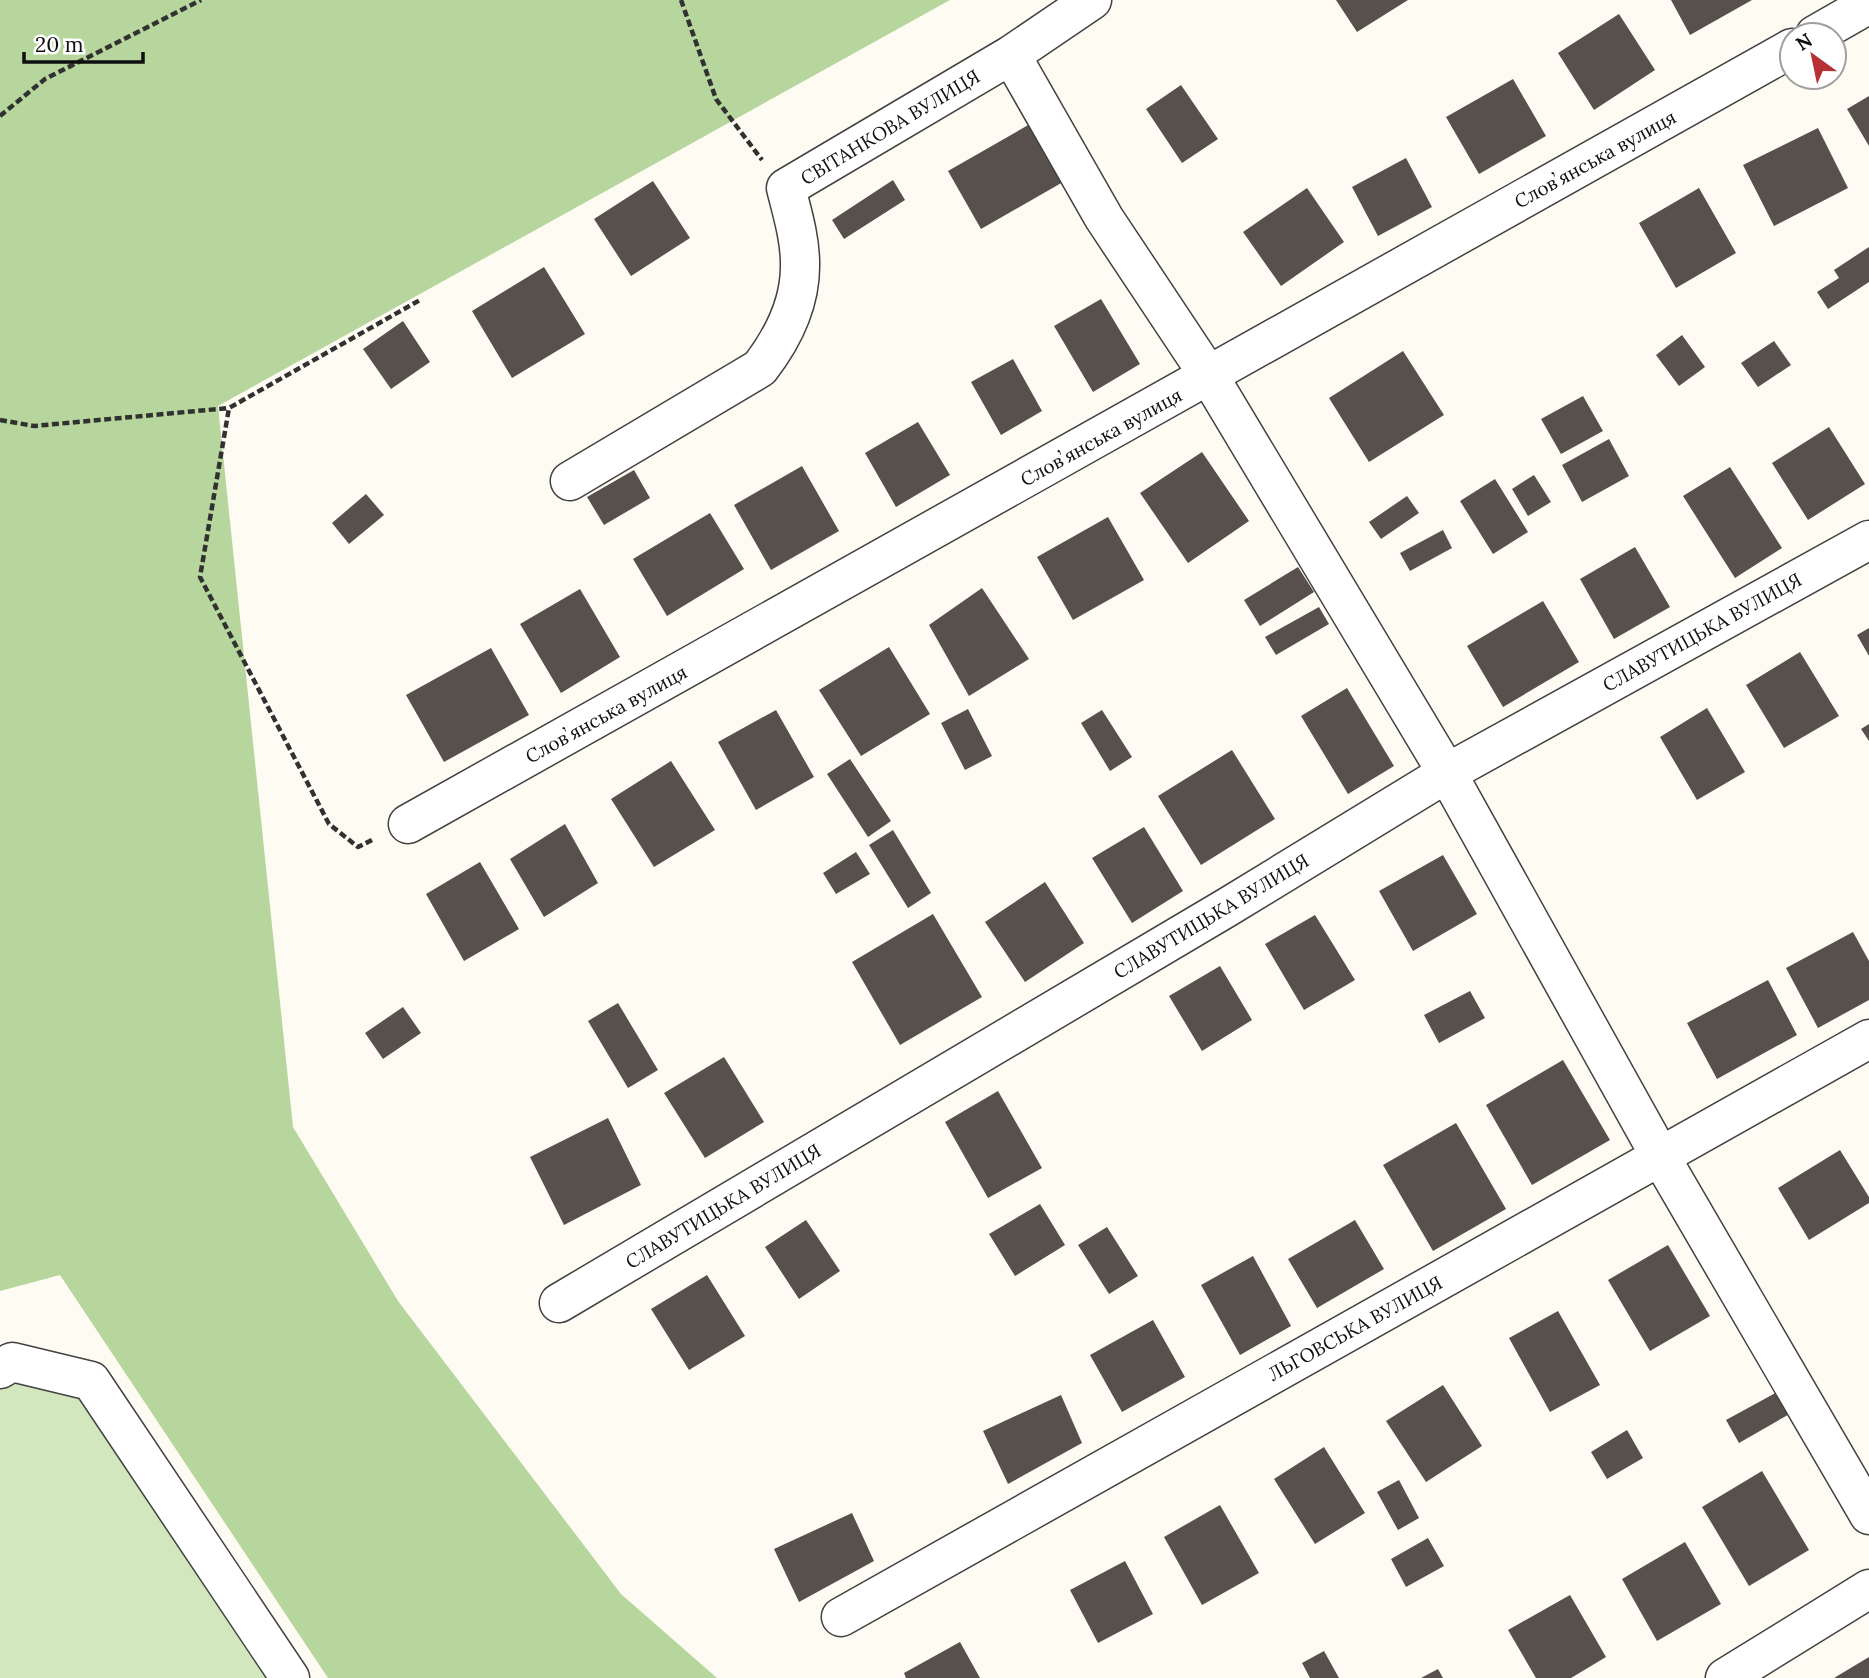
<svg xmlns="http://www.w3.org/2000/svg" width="1869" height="1678" font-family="Lora,serif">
	<rect width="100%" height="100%" fill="#fefcf2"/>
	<path fill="#d2e7bd" d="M0 1380 77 1390 269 1678H0Z"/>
	<path fill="#b6d69d" d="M0 0H950L218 406 293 1127 398 1301 621 1594 717 1678H328L60 1275 0 1291Z"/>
	<path fill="#57504c" d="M1336 0H1408L1357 32Z
		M1671 0H1752L1690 35Z
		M1619 14 1655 70 1594 110 1558 53Z
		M1513 79 1546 136 1479 174 1446 117Z
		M1181 85 1218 139 1182 163 1146 109Z
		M1869 96V146L1847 109Z
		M1037 120 1070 178 981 229 948 171Z
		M1818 128 1848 188 1774 226 1743 165Z
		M1406 158 1432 207 1378 236 1352 187Z
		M893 180 905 200 844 239 832 220Z
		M653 181 690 238 631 276 594 219Z
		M1307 188 1344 242 1281 286 1243 232Z
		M1699 188 1736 253 1676 288 1639 223Z
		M1869 247V282L1828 309 1817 292 1839 278 1834 270Z
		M544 267 585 334 512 378 472 311Z
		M1101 299 1140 364 1093 392 1054 326Z
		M403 321 430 362 391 389 363 349Z
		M1682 335 1705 367 1679 386 1656 355Z
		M1774 341 1791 365 1758 387 1741 363Z
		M1403 351 1444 415 1369 462 1329 398Z
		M1013 359 1042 411 1001 435 971 382Z
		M1583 396 1603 431 1561 454 1541 419Z
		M918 422 950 475 896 507 865 453Z
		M1829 427 1865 484 1808 520 1772 463Z
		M1609 439 1629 476 1582 502 1562 465Z
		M1202 452 1249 521 1188 563 1140 493Z
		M802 466 839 531 771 570 734 505Z
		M1730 467 1782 548 1735 578 1683 496Z
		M634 470 650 498 604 525 587 497Z
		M1534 475 1551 502 1528 516 1512 489Z
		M1495 479 1528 532 1493 554 1460 501Z
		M366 494 384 515 349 544 332 523Z
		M1407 496 1419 513 1381 539 1369 522Z
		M710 513 744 569 667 616 633 559Z
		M1108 517 1144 580 1073 620 1037 557Z
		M1443 530 1452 548 1410 571 1400 553Z
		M1635 547 1670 607 1614 639 1580 579Z
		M1298 567 1314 592 1260 626 1244 600Z
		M982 588 1029 659 969 696 929 625Z
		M580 589 620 657 561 693 520 624Z
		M1543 601 1579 662 1503 707 1467 646Z
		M1319 607 1329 624 1276 655 1265 637Z
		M1869 628V656L1857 635Z
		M889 647 930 714 861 756 819 690Z
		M491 648 529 715 444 762 406 695Z
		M1800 652 1839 716 1784 748 1746 685Z
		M1347 688 1394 766 1348 794 1301 716Z
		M1707 708 1745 772 1697 800 1660 737Z
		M968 709 992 756 965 770 941 723Z
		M776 710 814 777 756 810 718 742Z
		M1102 710 1132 757 1110 771 1081 723Z
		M1869 724V741L1861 729Z
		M1232 750 1275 819 1201 865 1158 796Z
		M850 759 891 821 868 837 827 774Z
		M671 761 715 830 654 867 611 799Z
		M565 824 598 883 544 917 510 859Z
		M1144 827 1183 891 1132 923 1092 858Z
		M893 830 931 893 908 908 869 845Z
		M856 852 870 874 836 894 823 873Z
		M1443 855 1477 914 1413 951 1379 891Z
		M480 862 519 929 464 961 426 894Z
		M1045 882 1084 943 1025 982 985 922Z
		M933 914 982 997 900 1045 852 962Z
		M1315 915 1355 980 1304 1010 1265 944Z
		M1853 932 1869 961V1000L1818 1028 1786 968Z
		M1220 966 1252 1020 1202 1051 1169 996Z
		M1768 980 1797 1035 1717 1079 1687 1023Z
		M1470 991 1485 1018 1439 1043 1424 1015Z
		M618 1003 658 1070 628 1088 588 1021Z
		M403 1007 421 1033 383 1059 365 1033Z
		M724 1057 764 1122 705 1158 664 1093Z
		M1563 1060 1610 1140 1532 1185 1486 1105Z
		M998 1091 1042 1168 988 1198 945 1122Z
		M608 1118 641 1185 564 1225 530 1157Z
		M1456 1123 1506 1209 1433 1251 1383 1165Z
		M1840 1150 1869 1197V1203L1809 1240 1778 1188Z
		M1040 1204 1065 1245 1015 1276 989 1234Z
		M806 1220 840 1271 799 1299 765 1247Z
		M1355 1220 1384 1269 1317 1308 1288 1259Z
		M1107 1227 1138 1276 1109 1294 1078 1245Z
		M1668 1245 1710 1316 1650 1351 1608 1280Z
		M1253 1256 1291 1326 1240 1355 1201 1285Z
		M707 1275 745 1336 689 1370 651 1309Z
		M1558 1311 1600 1385 1550 1412 1509 1338Z
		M1153 1320 1185 1377 1122 1412 1090 1355Z
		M1443 1385 1482 1446 1426 1482 1386 1421Z
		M1781 1390 1793 1412 1739 1443 1726 1420Z
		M1061 1395 1082 1443 1008 1484 983 1431Z
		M1627 1430 1643 1458 1607 1479 1591 1452Z
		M1324 1447 1365 1513 1315 1544 1274 1479Z
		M1762 1471 1809 1550 1749 1586 1702 1507Z
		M1399 1480 1419 1518 1398 1530 1377 1492Z
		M1220 1505 1259 1573 1202 1605 1164 1537Z
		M852 1513 874 1561 799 1602 774 1549Z
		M1428 1538 1444 1566 1406 1587 1391 1559Z
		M1685 1542 1721 1604 1657 1641 1622 1579Z
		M1125 1561 1153 1614 1098 1643 1070 1590Z
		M1570 1595 1606 1657 1571 1678H1536L1508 1630Z
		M960 1642 980 1678H906L904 1673Z
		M1324 1651 1339 1678H1310L1302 1663Z
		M1869 1657V1678H1834Z
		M1438 1669 1443 1678H1421Z"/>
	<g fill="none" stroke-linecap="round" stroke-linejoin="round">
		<g stroke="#424242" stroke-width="41">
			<path id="street" d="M1815 35 1869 4
				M1011 55 1104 218 1209 376 1447 773 1660 1156 1869 1515
				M570 481 760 368C783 338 801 302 800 263 800 238 792 212 786 188L1011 55 1092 0
				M408 824 1792 48
				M559 1303 1226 908 1447 773 1869 540
				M0 1369 12 1362 91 1381 290 1678
				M841 1617 1869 1039
				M1725 1678 1869 1589"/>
		</g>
		<path stroke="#313131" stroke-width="4.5" stroke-dasharray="7 3.5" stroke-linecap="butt" d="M681 0 716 99 762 160
			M0 116 45 79 201 0
			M0 420 34 426 229 408
			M372 840 358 847 329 824 200 577 229 408 420 300"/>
		<use href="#street" stroke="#fff" stroke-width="38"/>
	</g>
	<g text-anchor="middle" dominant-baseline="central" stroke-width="7" stroke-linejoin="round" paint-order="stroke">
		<g font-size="19" fill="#0f0f0f" stroke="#fff">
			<text transform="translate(890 127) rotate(-31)">СВІТАНКОВА ВУЛИЦЯ</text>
			<text transform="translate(1595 159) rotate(-29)">Словʼянська вулиця</text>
			<text transform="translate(1101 437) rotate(-29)">Словʼянська вулиця</text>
			<text transform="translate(1702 632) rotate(-29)">СЛАВУТИЦЬКА ВУЛИЦЯ</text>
			<text transform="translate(606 714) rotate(-29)">Словʼянська вулиця</text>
			<text transform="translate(1211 916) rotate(-31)">СЛАВУТИЦЬКА ВУЛИЦЯ</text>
			<text transform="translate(723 1206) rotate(-31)">СЛАВУТИЦЬКА ВУЛИЦЯ</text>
			<text transform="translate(1355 1328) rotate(-29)">ЛЬГОВСЬКА ВУЛИЦЯ</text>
		</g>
	</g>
	<g transform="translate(1813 56) rotate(327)"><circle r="33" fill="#ffffff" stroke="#9f9f9f" stroke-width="2"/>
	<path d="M0-5L12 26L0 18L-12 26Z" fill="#b63035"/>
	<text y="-10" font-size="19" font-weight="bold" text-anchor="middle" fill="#0f0f0f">N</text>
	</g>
	<path d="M24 52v10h119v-10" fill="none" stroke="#0f0f0f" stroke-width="3.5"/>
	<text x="35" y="52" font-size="21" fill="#0f0f0f" stroke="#ffffff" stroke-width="5" paint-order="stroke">20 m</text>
</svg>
